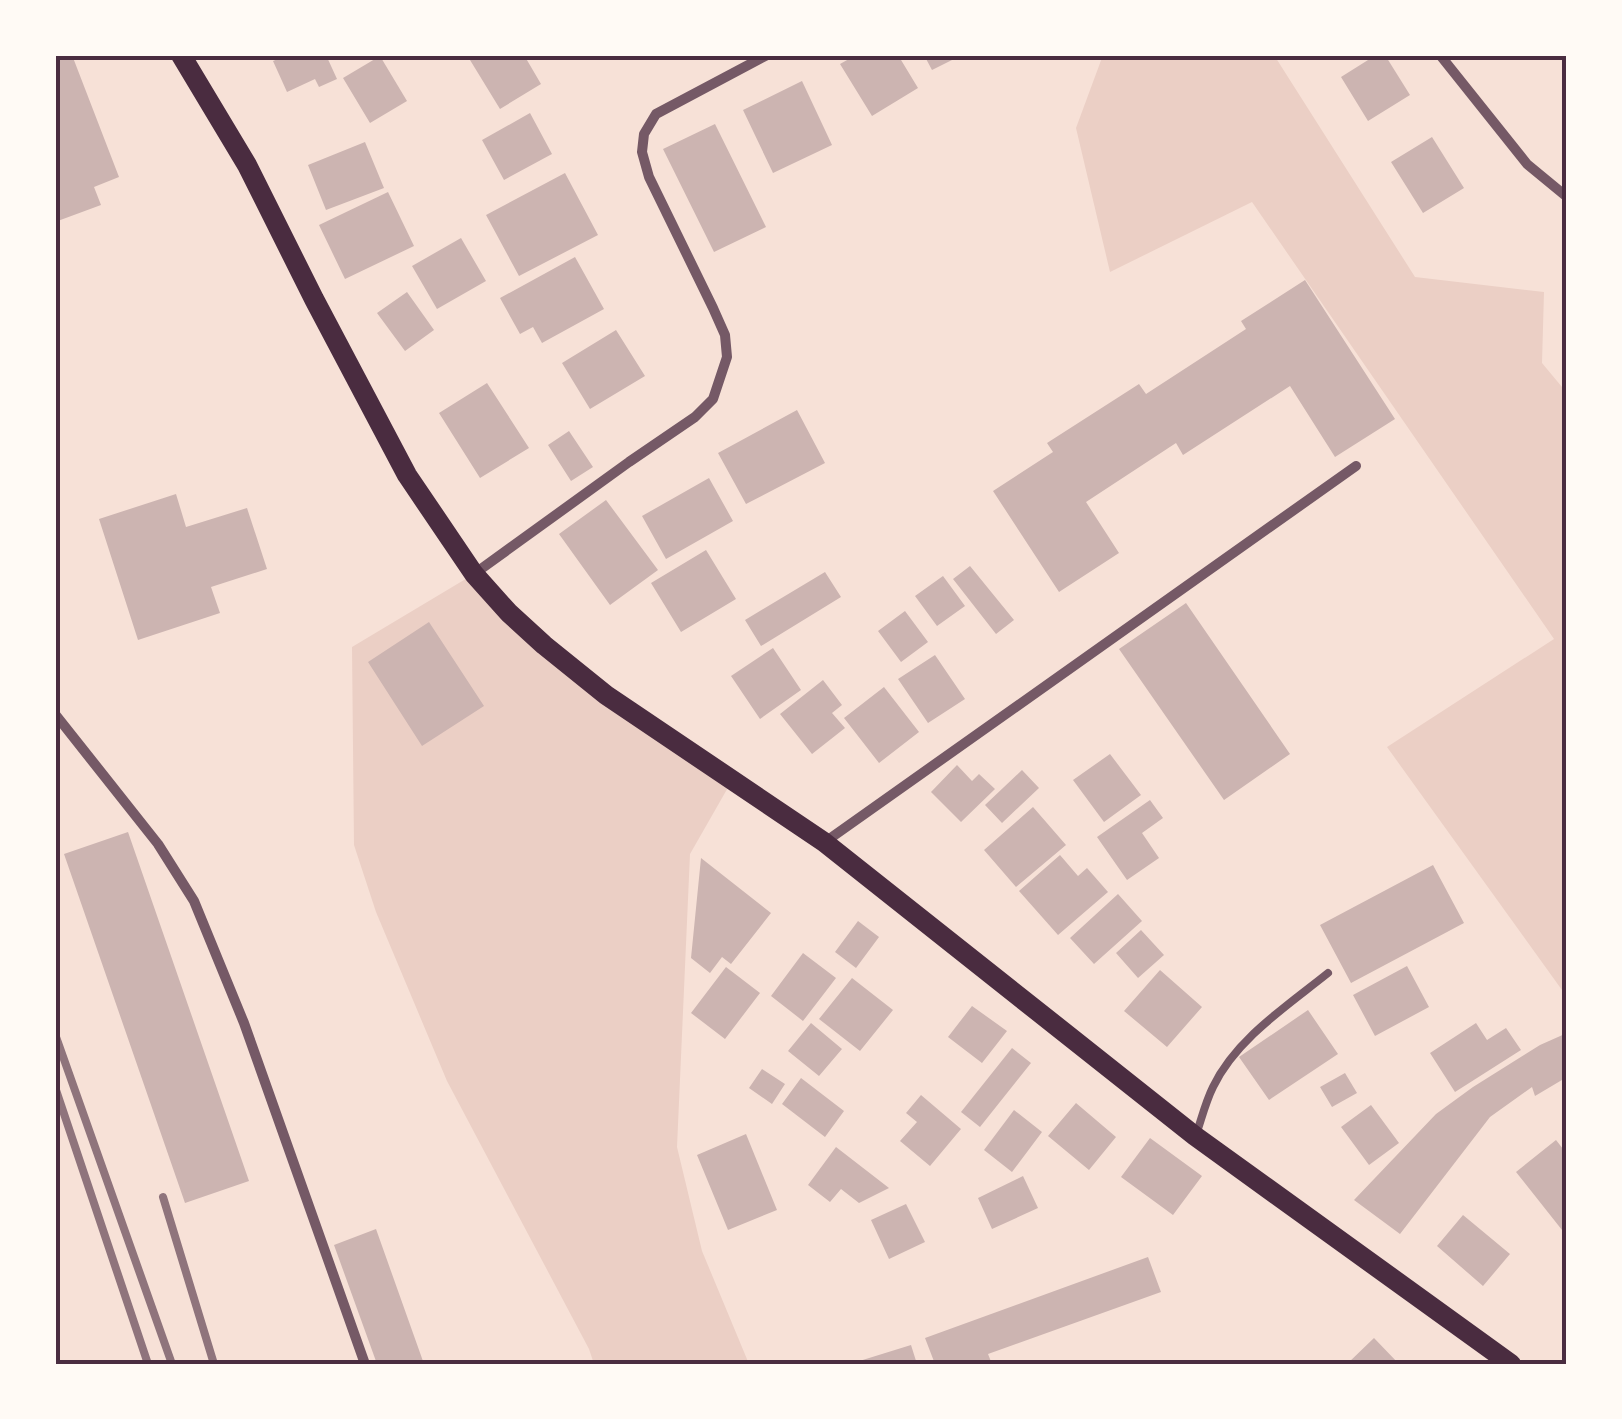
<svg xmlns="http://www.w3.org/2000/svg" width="1622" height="1419" font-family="Inter,sans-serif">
	<rect width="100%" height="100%" fill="#f7e1d7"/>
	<path fill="#ebcfc5" d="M1103 55H1274L1415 277 1544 292 1542 363 1567 393V997L1387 747 1554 639 1252 202 1110 272 1076 128Z
		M474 574 605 685 734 777 690 854 677 1147 702 1251 749 1364H594L589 1349 447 1081 376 912 354 845 352 647Z"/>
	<path fill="#ccb4b1" d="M55 55H72L119 177 94 187 101 205 55 222Z
		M287 55H326L337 79 319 87 315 79 287 92 273 61Z
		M477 55H524L541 84 500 109 470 60Z
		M856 55H898L918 88 872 116 840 64Z
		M924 55H962L932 70Z
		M1376 55H1385L1410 95 1368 121 1341 77Z
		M380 56 407 101 370 123 343 78Z
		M802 81 832 145 773 173 743 110Z
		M530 113 552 154 504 180 482 140Z
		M715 124 766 227 714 252 663 149Z
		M1432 137 1464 188 1423 213 1391 162Z
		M365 142 384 188 326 210 308 165Z
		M565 173 598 235 519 276 486 215Z
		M388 192 414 246 345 279 319 225Z
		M461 238 486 281 437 309 412 266Z
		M575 257 604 309 542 343 533 327 520 334 500 298Z
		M1305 280 1395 419 1335 457 1290 386 1183 455 1176 443 1086 502 1119 553 1059 592 993 491 1053 452 1047 443 1139 384 1146 394 1246 329 1241 321Z
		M407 292 434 330 405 351 377 313Z
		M616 330 645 376 590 409 562 363Z
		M487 383 529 448 480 478 439 413Z
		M797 410 825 463 746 504 718 453Z
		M569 431 593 467 571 481 548 445Z
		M709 478 733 521 666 559 642 516Z
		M176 494 186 527 247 508 267 569 211 587 220 613 138 640 99 519Z
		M606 500 658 570 610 605 559 534Z
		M706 550 736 599 681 632 651 583Z
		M970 566 1014 620 996 634 953 579Z
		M825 572 841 597 761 646 745 620Z
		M943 576 965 606 937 626 915 596Z
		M1186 603 1290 754 1224 800 1119 649Z
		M905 611 928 642 901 662 878 631Z
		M429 622 484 706 422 746 368 662Z
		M773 648 801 690 760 719 731 676Z
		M935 655 965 699 928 723 898 679Z
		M823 680 842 705 832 713 845 728 812 754 780 714Z
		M884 687 919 732 879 763 844 718Z
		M1110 754 1141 795 1104 822 1073 780Z
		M957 765 972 781 979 774 995 789 961 822 931 792Z
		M1022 770 1039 788 1002 823 985 805Z
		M1150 800 1163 818 1142 833 1159 858 1127 880 1097 837Z
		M1033 807 1066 845 1016 887 984 850Z
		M128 832 249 1181 185 1203 64 854Z
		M1060 855 1078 876 1087 868 1108 892 1058 935 1019 891Z
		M701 858 771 913 731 964 722 957 710 973 691 958Z
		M1433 865 1464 923 1351 983 1320 925Z
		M1118 894 1142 921 1094 964 1070 938Z
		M858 921 879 937 856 968 835 952Z
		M1141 930 1164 955 1138 978 1116 953Z
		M803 953 836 978 803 1021 771 996Z
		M1407 966 1429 1007 1375 1036 1353 995Z
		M726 967 760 993 725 1039 691 1013Z
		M1160 970 1202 1007 1167 1047 1124 1011Z
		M852 978 893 1010 860 1051 819 1019Z
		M972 1006 1007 1031 982 1063 948 1037Z
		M1308 1010 1338 1054 1269 1100 1239 1057Z
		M811 1023 842 1049 819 1076 788 1051Z
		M1476 1023 1487 1040 1506 1028 1521 1050 1455 1092 1430 1053Z
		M1567 1033V1077L1535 1096 1532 1087 1490 1117 1400 1234 1354 1200 1436 1114 1473 1087 1540 1045Z
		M1012 1048 1031 1063 980 1127 961 1112Z
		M762 1069 785 1084 772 1104 749 1088Z
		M1345 1073 1357 1093 1332 1107 1320 1087Z
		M801 1078 844 1111 825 1137 782 1104Z
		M921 1095 961 1129 930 1166 900 1141 917 1122 906 1113Z
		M1076 1103 1116 1137 1089 1170 1048 1136Z
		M1371 1105 1399 1143 1369 1165 1341 1127Z
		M1014 1110 1042 1132 1012 1172 984 1150Z
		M746 1134 777 1210 728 1230 697 1155Z
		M1150 1138 1202 1176 1173 1215 1121 1177Z
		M1556 1140 1567 1154V1226L1562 1230 1516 1172Z
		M836 1147 889 1188 859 1203 841 1189 830 1202 808 1185Z
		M1023 1176 1038 1208 992 1229 978 1198Z
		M906 1204 925 1242 889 1259 871 1220Z
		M1463 1215 1510 1254 1483 1286 1437 1246Z
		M376 1229 424 1364H377L334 1245Z
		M1148 1257 1161 1292 988 1354 992 1364H935L925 1338Z
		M1374 1338 1399 1364H1347Z
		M911 1345 917 1364H853V1363Z"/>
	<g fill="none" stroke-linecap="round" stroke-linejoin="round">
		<path stroke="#755966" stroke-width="8" d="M1197 1132C1202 1117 1206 1101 1213 1087 1236 1039 1287 1006 1328 973"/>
		<path stroke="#755966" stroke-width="10" d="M1440 55 1527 164 1567 197
			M474 574 629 462 695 417 713 399 727 357 725 335 713 308 649 177 642 152 644 134 656 114 767 55
			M55 714 158 844 194 901 244 1023 365 1364
			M825 842 1356 466"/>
		<path stroke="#4a2c40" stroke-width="20" d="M181 55 247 165 314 299 407 475 474 574 509 613 544 645 606 695 824 842 1195 1136 1511 1364"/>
		<path stroke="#8f747c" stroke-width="8" d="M55 1034 172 1364
			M55 1087 148 1364
			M163 1197 214 1364"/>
	</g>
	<rect width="1622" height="1419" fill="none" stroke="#fffaf5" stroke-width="115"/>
	<rect x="58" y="58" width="1506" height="1304" fill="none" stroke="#4a2c40" stroke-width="4"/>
</svg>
